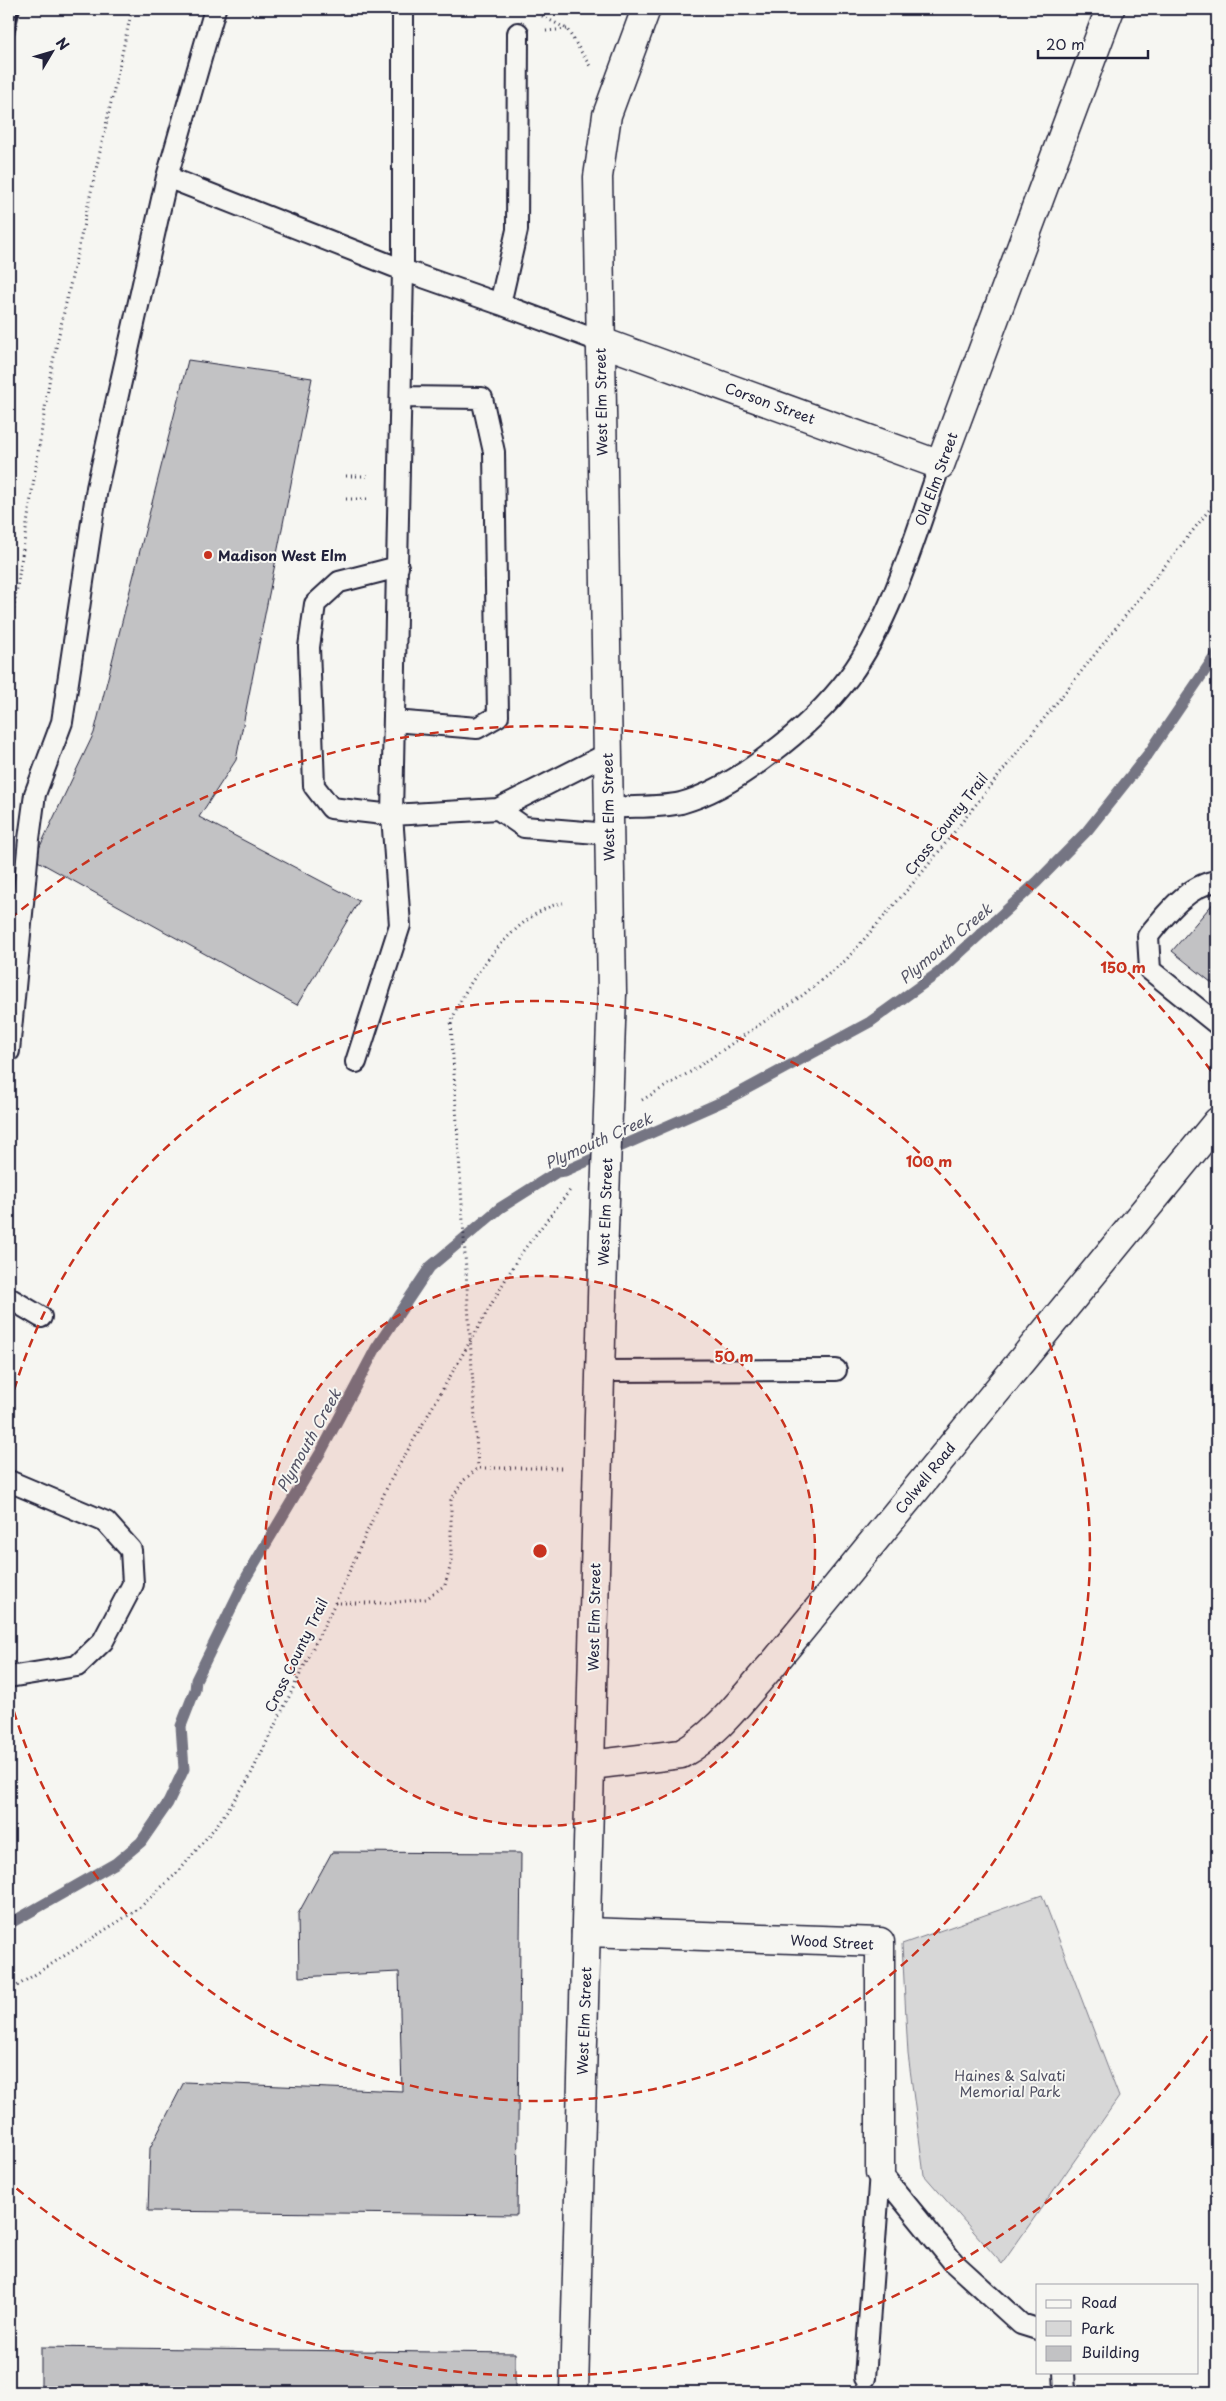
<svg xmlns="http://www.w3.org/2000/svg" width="1226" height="2401" font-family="'Playpen Sans',sans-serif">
	<rect width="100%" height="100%" fill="#f6f6f2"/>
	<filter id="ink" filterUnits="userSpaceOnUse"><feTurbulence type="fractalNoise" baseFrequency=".02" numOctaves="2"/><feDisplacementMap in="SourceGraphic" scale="10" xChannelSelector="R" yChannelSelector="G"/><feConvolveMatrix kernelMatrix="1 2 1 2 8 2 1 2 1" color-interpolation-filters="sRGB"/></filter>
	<g filter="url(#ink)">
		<path fill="#d7d7d7" stroke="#7c7c89" d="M1042 1895 1119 2097 1002 2264 924 2175 908 2054 902 1944Z"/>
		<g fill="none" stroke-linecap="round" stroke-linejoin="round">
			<path stroke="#757583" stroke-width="11" d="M9 1924 116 1863 141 1842 168 1803 184 1769 181 1726 195 1690 196 1680 247 1576 322 1450 376 1348 430 1267 500 1208 557 1172 565 1171 726 1100 870 1022 938 973 1037 882 1087 831 1149 753 1217 653"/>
		</g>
		<path fill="#c2c2c4" stroke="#22223b" d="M188 360 312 378 236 760 199 817 359 901 297 1005 34 859 94 733Z
			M1215 901 1217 902V987L1172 951Z
			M332 1852 521 1853 517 2215 148 2211 150 2148 184 2082 402 2091 399 1972 299 1977 298 1914Z
			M41 2347 515 2353V2392H41Z"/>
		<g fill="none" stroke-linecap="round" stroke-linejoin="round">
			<g stroke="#22223b" stroke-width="24">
				<path id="service" d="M518 33 517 230 500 304 599 341
					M167 177 403 270 500 304
					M398 567 339 582 315 604 309 647 314 786 331 808 392 815 498 809 607 754
					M394 721 477 728 498 716 494 452 482 398 401 397
					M609 808C632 806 659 808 681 803 714 794 743 775 770 754 798 733 828 705 849 677 892 619 916 533 940 465
					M498 809 524 827 609 834
					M1217 881C1188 885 1165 915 1148 936L1150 970 1217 1024
					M9 1051 29 839 35 794 62 722 97 488 167 177 215 9
					M356 1062 400 925 392 815 403 270V9
					M9 1298 41 1317
					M600 1371 836 1370
					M9 1481 106 1522 131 1550 133 1584 103 1641 77 1666 9 1677
					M880 2172 954 2263 1021 2324 1037 2329
					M1064 2372 1065 2392
					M865 2378 880 2172"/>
			</g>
			<g stroke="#22223b" stroke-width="31">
				<path id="minor" d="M599 341 940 465 1110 9
					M586 1932 880 1942V2172"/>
			</g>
			<g stroke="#22223b" stroke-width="31">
				<path id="tertiary" d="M591 1765 681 1754C718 1734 745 1695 773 1664L1217 1122"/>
			</g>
			<g stroke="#22223b" stroke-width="31">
				<path id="secondary" d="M612 993 598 177 607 115 646 9
					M574 2392 603 1259"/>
			</g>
			<path stroke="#22223b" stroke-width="3" stroke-dasharray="1 4" stroke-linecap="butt" d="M542 16 567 29 590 66
				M546 31 567 29
				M346 476H370
				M346 499H370
				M9 639 51 370 132 9
				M451 1024C462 984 521 908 563 903
				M642 1100 692 1071 803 995 846 960 921 874 1217 500
				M335 1603H388L426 1599 445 1585 451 1564V1500L463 1481 478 1468H564
				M9 1991 138 1909 180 1870 217 1825 248 1780 335 1603 389 1483 519 1256 571 1189
				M9 2144V2145"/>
			<use href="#service" stroke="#f6f6f2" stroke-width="20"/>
			<use href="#minor" stroke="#f6f6f2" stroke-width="28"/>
			<use href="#tertiary" stroke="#f6f6f2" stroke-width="28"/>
			<use href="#secondary" stroke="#f6f6f2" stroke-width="28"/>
			<path stroke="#22223b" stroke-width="4" d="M9 51 19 9"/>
			<g stroke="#22223b" stroke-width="31" stroke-linecap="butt">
				<path id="secondary-bridge" d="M603 1259 612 993"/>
			</g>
			<path stroke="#22223b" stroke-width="3" stroke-dasharray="1 4" stroke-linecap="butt" d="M451 1024 478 1468"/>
			<use href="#secondary-bridge" stroke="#f6f6f2" stroke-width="28"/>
		</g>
	</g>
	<circle cx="540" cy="1551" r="275" fill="#c8321e" fill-opacity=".12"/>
	<g fill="none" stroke="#c8321e" stroke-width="2.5" stroke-dasharray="9 6">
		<circle cx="540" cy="1551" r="275"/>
		<path d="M10 1404A550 550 0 1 1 10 1698"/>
		<path d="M1216 2024A825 825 0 0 1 10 2183M10 919A825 825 0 0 1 1216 1078"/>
	</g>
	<circle fill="#c8321e" stroke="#f6f6f2" stroke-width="2" cx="208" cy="555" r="5"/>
	<g text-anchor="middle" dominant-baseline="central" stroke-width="4" stroke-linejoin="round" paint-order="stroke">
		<g font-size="14" fill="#22223b" stroke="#f6f6f2">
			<text transform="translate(601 402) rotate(-91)">West Elm Street</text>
			<text transform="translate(770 403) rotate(20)">Corson Street</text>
			<text transform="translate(936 479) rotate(-70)">Old Elm Street</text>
			<text transform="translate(608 807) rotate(-91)">West Elm Street</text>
			<text transform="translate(946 824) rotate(-52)">Cross County Trail</text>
			<text transform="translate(605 1212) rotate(-88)">West Elm Street</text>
			<text transform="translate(925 1478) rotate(-51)">Colwell Road</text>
			<text transform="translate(594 1617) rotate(-89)">West Elm Street</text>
			<text transform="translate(296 1655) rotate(-64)">Cross County Trail</text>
			<text transform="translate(832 1942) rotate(3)">Wood Street</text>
			<text transform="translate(584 2021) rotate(-88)">West Elm Street</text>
		</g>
		<g font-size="14" font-weight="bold" fill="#22223b" stroke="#f6f6f2" text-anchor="start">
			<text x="218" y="555">Madison West Elm</text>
		</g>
		<g font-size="14" fill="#4f4f62" stroke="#f6f6f2">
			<text x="1010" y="2075">Haines &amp; Salvati<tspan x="1010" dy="16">Memorial Park</tspan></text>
		</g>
		<g font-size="15" font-style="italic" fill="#535365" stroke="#f6f6f2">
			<text transform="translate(945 943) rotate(-40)">Plymouth Creek</text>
			<text transform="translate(598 1140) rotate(-24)">Plymouth Creek</text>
			<text transform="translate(308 1440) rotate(-61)">Plymouth Creek</text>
		</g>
	</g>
	<circle cx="540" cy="1551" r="8" fill="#c8321e" stroke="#f6f6f2" stroke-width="2.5"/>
	<g font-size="15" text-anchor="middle" font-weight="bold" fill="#c8321e" stroke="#f6f6f2" stroke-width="4" stroke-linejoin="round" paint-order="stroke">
		<text x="1123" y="973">150 m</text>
		<text x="929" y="1167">100 m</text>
		<text x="734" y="1362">50 m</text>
	</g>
	<rect width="1226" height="2401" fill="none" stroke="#f6f6f2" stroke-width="30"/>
	<rect x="15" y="15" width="1196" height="2371" fill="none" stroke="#22223b" stroke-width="2" filter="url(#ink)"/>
	<rect x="1036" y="2284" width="162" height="90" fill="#f6f6f2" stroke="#a1a1a9"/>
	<rect x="1046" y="2300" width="25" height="8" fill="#f6f6f2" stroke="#a1a1a9"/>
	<text x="1081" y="2308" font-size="15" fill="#22223b">Road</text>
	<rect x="1046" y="2321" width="25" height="15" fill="#d7d7d7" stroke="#a1a1a9"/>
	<text x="1081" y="2334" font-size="15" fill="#22223b">Park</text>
	<rect x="1046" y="2346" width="25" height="15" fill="#c2c2c4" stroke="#a1a1a9"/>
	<text x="1081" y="2358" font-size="15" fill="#22223b">Building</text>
	<g transform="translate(52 52) rotate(52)" stroke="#f6f6f2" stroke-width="4" paint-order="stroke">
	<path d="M0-4L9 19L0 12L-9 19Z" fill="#22223b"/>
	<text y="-8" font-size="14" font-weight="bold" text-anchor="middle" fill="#22223b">N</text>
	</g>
	<path d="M1038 50v8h110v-8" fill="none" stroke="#22223b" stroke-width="2.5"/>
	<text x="1046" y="50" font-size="15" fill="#22223b" stroke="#f6f6f2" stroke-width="4" paint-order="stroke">20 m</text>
</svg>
